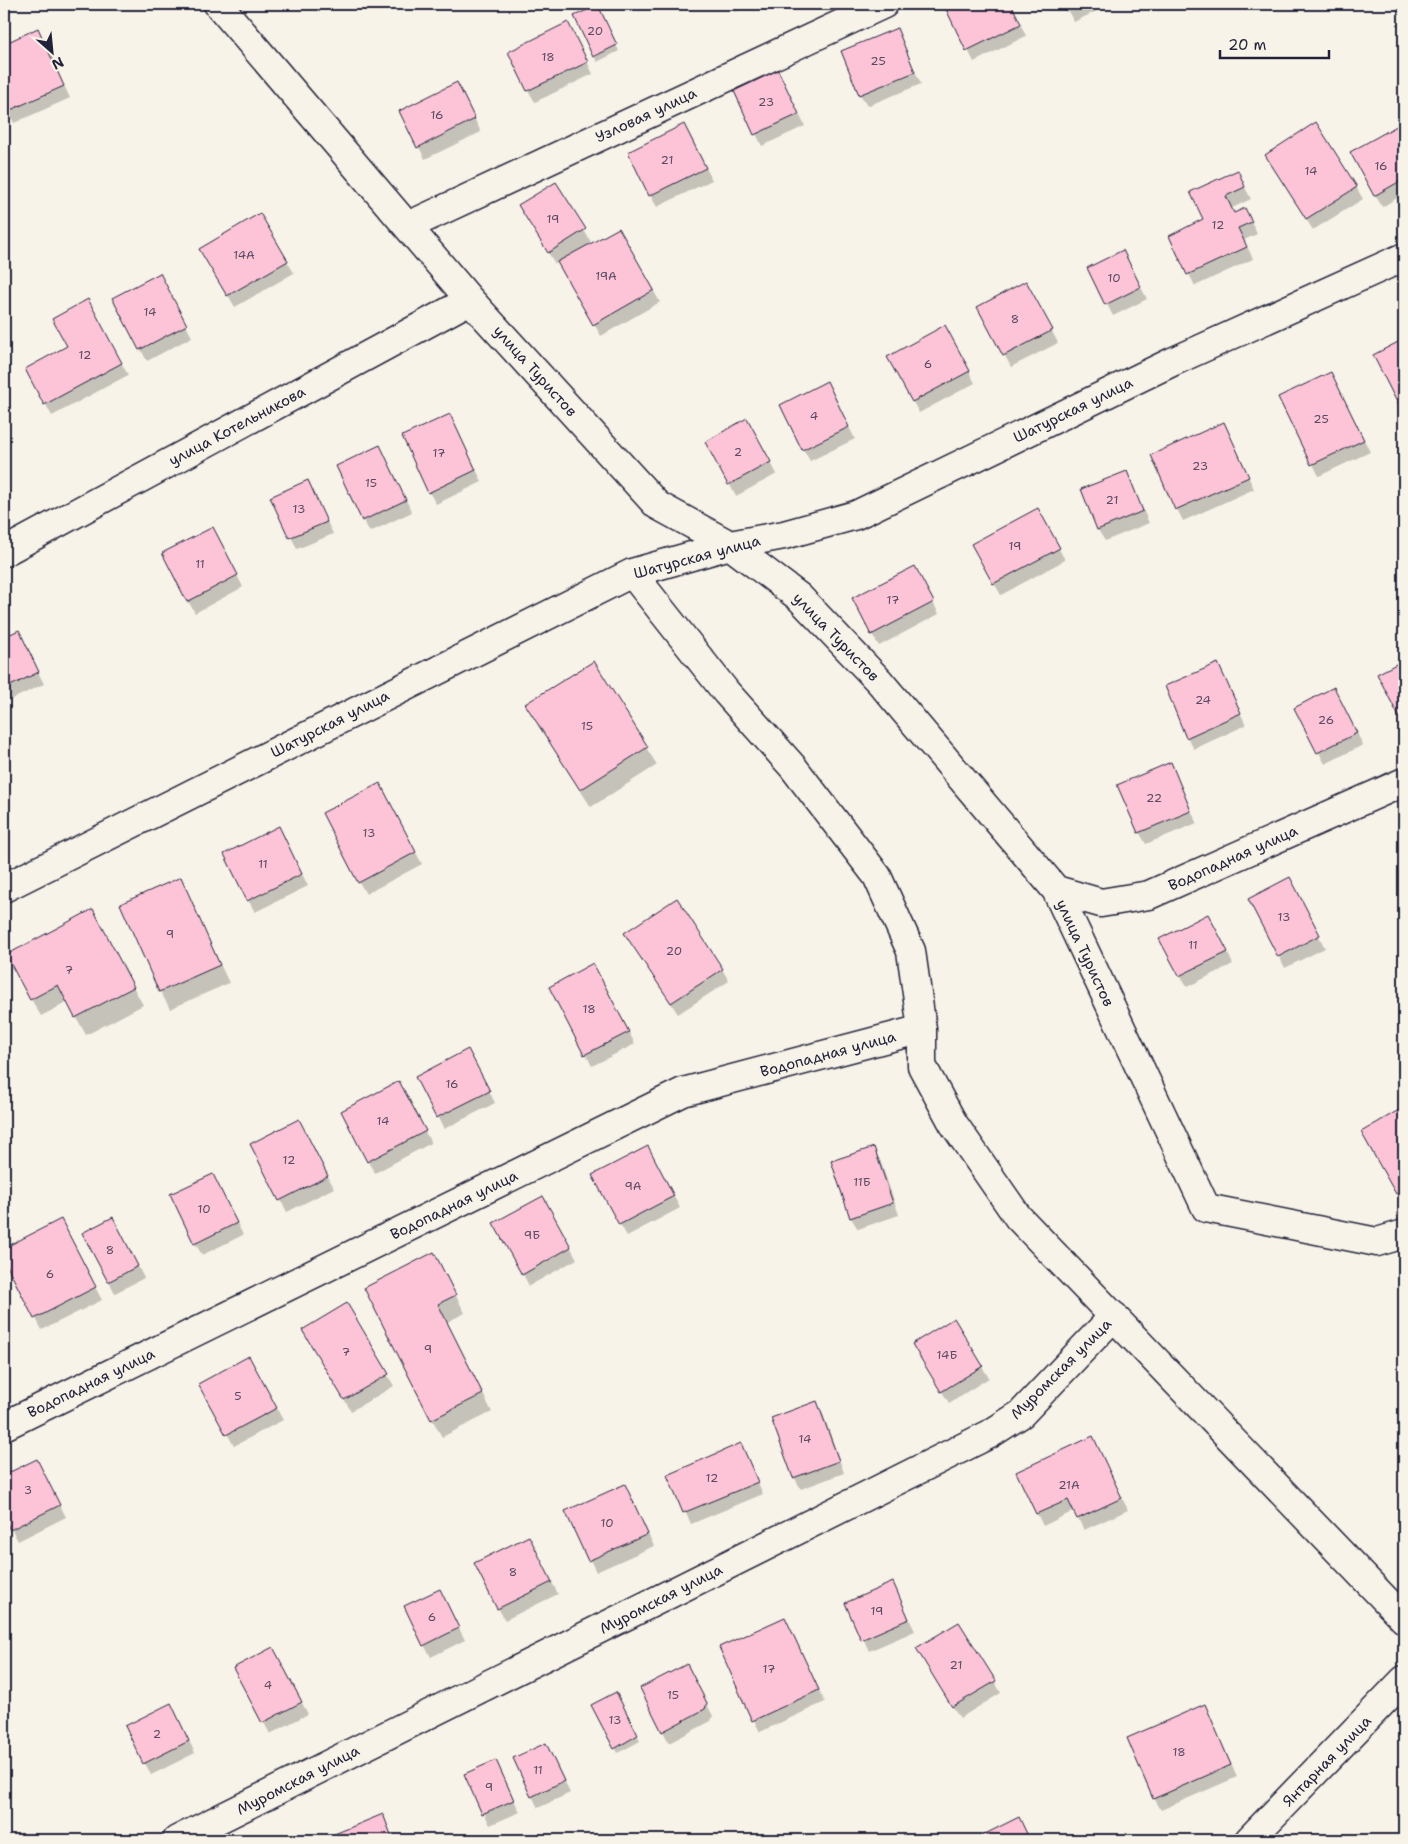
<svg xmlns="http://www.w3.org/2000/svg" width="1408" height="1844" font-family="'Shantell Sans',sans-serif">
	<rect width="100%" height="100%" fill="#f7f3e8"/>
	<filter id="ink" filterUnits="userSpaceOnUse"><feTurbulence type="fractalNoise" baseFrequency=".02" numOctaves="2"/><feDisplacementMap in="SourceGraphic" scale="10" xChannelSelector="R" yChannelSelector="G"/><feConvolveMatrix kernelMatrix="1 2 1 2 8 2 1 2 1" color-interpolation-filters="sRGB"/></filter>
	<g filter="url(#ink)">
		<path fill="#0003" d="M730 4H753L735 12Z
			M950 4H1011L1026 36 974 62 946 6Z
			M1064 4H1111L1074 22Z
			M600 12 619 51 597 62 594 56Z
			M896 29 921 84 867 106 860 94Z
			M38 30 70 98 14 123 4 103V46Z
			M574 35 593 74 535 102 528 90Z
			M778 72 805 126 762 146 735 91Z
			M463 96 481 132 425 159 401 111Z
			M1404 124V194L1382 207 1352 153Z
			M691 137 712 180 657 207 650 195Z
			M1273 167 1356 187 1363 199 1313 230Z
			M1237 172 1251 199 1232 208 1235 214 1251 221 1257 234 1244 240 1253 259 1195 286 1170 236 1205 220Z
			M556 183 591 242 587 245 588 247 618 229 660 302 601 336 559 262 555 264 527 217Z
			M260 215 294 273 235 307 201 250Z
			M1129 264 1147 299 1113 316 1089 269Z
			M166 287 192 337 147 361 114 299Z
			M1033 294 1058 343 1011 367 979 307Z
			M94 312 128 375 52 416 27 370 69 347Z
			M952 338 975 383 919 413 889 357Z
			M1404 341V413L1375 356Z
			M1331 373 1370 452 1319 476 1280 398Z
			M833 395 855 439 810 461 803 449Z
			M450 415 482 482 436 504 429 492Z
			M1224 424 1254 489 1183 521 1177 509Z
			M754 432 777 474 736 496 706 442Z
			M380 447 412 512 370 532 363 520Z
			M1126 472 1149 523 1105 541 1098 530Z
			M308 482 333 534 297 549 272 497Z
			M1044 521 1065 560 1001 595 994 583Z
			M219 540 243 587 195 613 188 601Z
			M921 579 939 614 879 646 872 634Z
			M18 632 44 684 4 703V639Z
			M1404 661V724L1379 674Z
			M593 663 657 765 591 807 537 722Z
			M1218 664 1246 725 1194 749 1187 737Z
			M1341 701 1363 745 1325 764 1296 708Z
			M1170 764 1197 823 1146 844 1139 832Z
			M386 796 422 864 366 894 359 882Z
			M285 839 308 886 255 912 248 900Z
			M180 879 229 983 170 1009 160 991Z
			M1296 891 1325 948 1285 968 1279 956Z
			M1215 927 1233 964 1187 987 1161 939Z
			M102 929 143 1005 86 1035 68 1002 41 1016 31 999Z
			M633 945 722 969 729 981 678 1014Z
			M600 976 635 1044 592 1066 550 987Z
			M475 1063 495 1103 444 1129 417 1077Z
			M405 1094 431 1143 375 1173 368 1161Z
			M1404 1109V1204L1403 1205 1363 1132Z
			M305 1132 334 1188 287 1212 251 1144Z
			M873 1148 880 1160 899 1215 858 1229 851 1218 832 1162Z
			M654 1159 680 1208 627 1236 620 1224Z
			M213 1175 243 1235 202 1255 195 1243Z
			M543 1198 577 1259 529 1286 523 1274Z
			M60 1221 102 1300 42 1330 4 1257V1249Z
			M119 1230 144 1278 115 1293 84 1234Z
			M434 1254 465 1313 447 1322 492 1412 442 1437 432 1419Z
			M347 1305 394 1386 351 1411 304 1330Z
			M954 1320 989 1378 949 1403 913 1344Z
			M255 1370 283 1420 234 1446 200 1384Z
			M816 1403 823 1414 844 1473 801 1489 794 1477Z
			M1093 1438 1128 1510 1084 1530 1074 1511 1043 1526 1017 1472Z
			M741 1445 763 1494 691 1524 669 1476Z
			M37 1460 66 1517 18 1541 4 1515V1477Z
			M625 1486 654 1546 596 1572 567 1512Z
			M529 1537 558 1594 505 1620 498 1608Z
			M892 1584 915 1631 869 1651 847 1604Z
			M446 1603 465 1640 431 1657 424 1645Z
			M785 1618 825 1702 760 1732 754 1720Z
			M924 1660 994 1681 1001 1693 960 1718Z
			M279 1661 308 1714 270 1734 235 1668Z
			M693 1677 713 1716 711 1721 669 1743 663 1731Z
			M615 1694 640 1741 618 1753 593 1706Z
			M1205 1706 1237 1777 1161 1810 1154 1798Z
			M177 1716 195 1753 151 1775 145 1763Z
			M552 1756 570 1793 538 1808 532 1796Z
			M495 1762 520 1812 490 1825 466 1775Z
			M382 1816 394 1840H324Z
			M1018 1819 1030 1840H976Z"/>
		<path fill="#fdc4d8" stroke="#22223b" d="M947 4H1011L1021 24 966 51 944 5Z
			M1062 4H1081L1066 11Z
			M598 5 617 45 593 57 574 16Z
			M568 22 588 62 527 91 508 52Z
			M38 28 64 86 6 112 4 106V44Z
			M897 28 915 72 859 95 841 51Z
			M778 70 799 114 754 135 734 91Z
			M457 82 475 119 417 148 399 111Z
			M1316 122 1357 187 1306 219 1265 155Z
			M1404 122V179L1374 196 1350 152Z
			M684 124 706 168 649 196 628 152Z
			M1238 170 1245 187 1226 196 1234 213 1245 208 1252 222 1238 228 1247 247 1187 275 1169 236 1203 219 1190 192Z
			M556 182 586 229 548 253 518 205Z
			M260 213 288 261 227 296 199 249Z
			M619 228 654 290 593 325 557 262Z
			M1123 250 1141 287 1105 305 1087 268Z
			M160 273 187 325 139 350 112 298Z
			M1026 281 1053 330 1003 356 977 307Z
			M88 299 122 363 44 405 25 369 67 346 52 319Z
			M945 325 970 371 912 402 887 357Z
			M1404 339V416L1373 355Z
			M1331 372 1364 440 1311 465 1278 397Z
			M827 381 849 427 802 450 780 405Z
			M450 414 476 470 428 493 402 436Z
			M747 418 771 462 728 485 705 442Z
			M1224 422 1249 477 1175 510 1151 455Z
			M380 445 406 500 362 521 336 466Z
			M1127 471 1143 511 1097 530 1081 489Z
			M308 480 327 522 289 538 270 497Z
			M1038 508 1060 548 993 584 971 544Z
			M213 527 238 575 187 602 162 553Z
			M915 566 934 602 871 635 852 598Z
			M19 630 39 672 4 689V637Z
			M1404 660V714L1399 717 1377 674Z
			M594 661 648 747 580 790 525 704Z
			M1218 663 1241 713 1186 738 1165 686Z
			M1334 687 1357 733 1317 753 1294 708Z
			M1171 762 1191 811 1138 833 1117 785Z
			M380 783 416 852 358 883 322 813Z
			M279 826 302 874 247 901 224 854Z
			M181 877 220 965 159 992 120 904Z
			M1290 877 1320 935 1278 957 1248 899Z
			M677 898 723 969 671 1003 624 933Z
			M93 909 134 987 75 1018 58 985 30 1000 6 955Z
			M1208 914 1228 952 1179 976 1159 939Z
			M593 963 629 1032 584 1055 549 987Z
			M468 1049 490 1091 436 1118 415 1077Z
			M399 1081 426 1131 367 1162 341 1111Z
			M1404 1107V1189L1396 1194 1361 1132Z
			M299 1119 328 1176 279 1201 250 1144Z
			M648 1146 674 1196 619 1225 592 1175Z
			M874 1147 893 1203 850 1218 831 1161Z
			M213 1174 237 1223 194 1244 170 1194Z
			M543 1196 571 1247 522 1275 493 1223Z
			M113 1217 138 1266 108 1282 82 1233Z
			M61 1219 96 1287 34 1319 4 1260V1248Z
			M434 1252 456 1295 438 1304 483 1394 431 1420 364 1288Z
			M347 1303 389 1374 344 1400 302 1330Z
			M954 1318 983 1366 941 1392 912 1344Z
			M249 1356 277 1408 226 1435 198 1384Z
			M817 1401 839 1461 793 1478 771 1418Z
			M1093 1436 1122 1498 1077 1519 1068 1500 1036 1514 1016 1472Z
			M741 1443 758 1482 683 1513 667 1475Z
			M37 1459 60 1505 10 1530 4 1518V1475Z
			M625 1484 648 1534 588 1561 565 1511Z
			M529 1536 552 1582 497 1609 474 1563Z
			M893 1582 909 1619 861 1640 845 1603Z
			M440 1589 459 1628 423 1646 404 1606Z
			M785 1617 819 1690 752 1721 719 1647Z
			M959 1622 996 1681 952 1707 916 1648Z
			M273 1647 302 1702 262 1723 233 1668Z
			M687 1664 707 1703 705 1709 662 1732 640 1688Z
			M616 1692 638 1735 614 1749 591 1705Z
			M171 1703 189 1741 143 1764 125 1726Z
			M1205 1704 1231 1765 1153 1799 1127 1738Z
			M546 1743 564 1781 531 1797 513 1758Z
			M496 1760 514 1800 482 1814 464 1774Z
			M383 1814 393 1840H320Z
			M1019 1817 1030 1840H973Z"/>
		<g fill="none" stroke-linecap="round" stroke-linejoin="round">
			<g stroke="#22223b" stroke-width="31">
				<path id="street" d="M218 4 470 300 657 505 730 545 799 597 880 682 1056 890 1206 1208 1377 1242 1404 1234
					M408 226 884 4
					M4 552 470 300
					M632 573 726 692 793 767 877 876 911 951 922 1029V1066L953 1123 1018 1217 1404 1619
					M4 888 632 573 730 545 784 535 856 515 1172 362 1404 257
					M1056 890 1101 903 1149 895 1404 782
					M4 1426 683 1092 922 1029
					M177 1840 990 1434 1021 1414 1114 1316
					M1249 1840 1404 1680"/>
			</g>
			<use href="#street" stroke="#f7f3e8" stroke-width="28"/>
		</g>
	</g>
	<g text-anchor="middle" dominant-baseline="central" stroke-width="4.5" stroke-linejoin="round" paint-order="stroke">
		<g font-size="12" fill="#594a62">
			<text x="595" y="31">20</text>
			<text x="548" y="57">18</text>
			<text x="878" y="61">25</text>
			<text x="766" y="102">23</text>
			<text x="437" y="115">16</text>
			<text x="667" y="160">21</text>
			<text x="1381" y="166">16</text>
			<text x="1311" y="171">14</text>
			<text x="553" y="219">19</text>
			<text x="1218" y="225">12</text>
			<text x="244" y="255">14А</text>
			<text x="606" y="276">19А</text>
			<text x="1114" y="278">10</text>
			<text x="150" y="312">14</text>
			<text x="1015" y="319">8</text>
			<text x="85" y="355">12</text>
			<text x="928" y="364">6</text>
			<text x="814" y="416">4</text>
			<text x="1321" y="419">25</text>
			<text x="738" y="452">2</text>
			<text x="439" y="453">17</text>
			<text x="1200" y="466">23</text>
			<text x="371" y="483">15</text>
			<text x="1112" y="500">21</text>
			<text x="299" y="509">13</text>
			<text x="1015" y="546">19</text>
			<text x="200" y="564">11</text>
			<text x="893" y="600">17</text>
			<text x="1203" y="700">24</text>
			<text x="1326" y="720">26</text>
			<text x="587" y="726">15</text>
			<text x="1154" y="798">22</text>
			<text x="369" y="833">13</text>
			<text x="263" y="864">11</text>
			<text x="1284" y="917">13</text>
			<text x="170" y="934">9</text>
			<text x="1193" y="945">11</text>
			<text x="674" y="951">20</text>
			<text x="69" y="970">7</text>
			<text x="589" y="1009">18</text>
			<text x="452" y="1084">16</text>
			<text x="383" y="1121">14</text>
			<text x="289" y="1160">12</text>
			<text x="862" y="1182">11Б</text>
			<text x="633" y="1186">9А</text>
			<text x="204" y="1209">10</text>
			<text x="532" y="1235">9Б</text>
			<text x="110" y="1250">8</text>
			<text x="50" y="1274">6</text>
			<text x="428" y="1349">9</text>
			<text x="346" y="1352">7</text>
			<text x="947" y="1355">14Б</text>
			<text x="238" y="1396">5</text>
			<text x="805" y="1439">14</text>
			<text x="712" y="1478">12</text>
			<text x="1069" y="1485">21А</text>
			<text x="28" y="1490">3</text>
			<text x="607" y="1523">10</text>
			<text x="513" y="1572">8</text>
			<text x="877" y="1611">19</text>
			<text x="432" y="1617">6</text>
			<text x="956" y="1665">21</text>
			<text x="769" y="1669">17</text>
			<text x="268" y="1685">4</text>
			<text x="673" y="1695">15</text>
			<text x="615" y="1720">13</text>
			<text x="157" y="1734">2</text>
			<text x="1179" y="1752">18</text>
			<text x="538" y="1770">11</text>
			<text x="489" y="1787">9</text>
		</g>
		<g font-size="15" fill="#22223b" stroke="#f7f3e8">
			<text transform="translate(646 115) rotate(-25)">Узловая улица</text>
			<text transform="translate(535 371) rotate(48)">улица Туристов</text>
			<text transform="translate(1073 410) rotate(-26)">Шатурская улица</text>
			<text transform="translate(237 426) rotate(-28)">улица Котельникова</text>
			<text transform="translate(697 557) rotate(-15)">Шатурская улица</text>
			<text transform="translate(836 637) rotate(46)">улица Туристов</text>
			<text transform="translate(330 724) rotate(-27)">Шатурская улица</text>
			<text transform="translate(1233 858) rotate(-24)">Водопадная улица</text>
			<text transform="translate(1085 953) rotate(65)">улица Туристов</text>
			<text transform="translate(828 1054) rotate(-15)">Водопадная улица</text>
			<text transform="translate(454 1205) rotate(-26)">Водопадная улица</text>
			<text transform="translate(1061 1369) rotate(-45)">Муромская улица</text>
			<text transform="translate(91 1383) rotate(-26)">Водопадная улица</text>
			<text transform="translate(661 1599) rotate(-27)">Муромская улица</text>
			<text transform="translate(1327 1761) rotate(-46)">Янтарная улица</text>
			<text transform="translate(298 1780) rotate(-27)">Муромская улица</text>
		</g>
	</g>
	<rect width="1408" height="1844" fill="none" stroke="#f7f3e8" stroke-width="20"/>
	<rect x="10" y="10" width="1388" height="1824" fill="none" stroke="#22223b" stroke-width="2" filter="url(#ink)"/>
	<g transform="translate(52 52) rotate(153)" stroke="#f7f3e8" stroke-width="4" paint-order="stroke">
	<path d="M0-4L9 19L0 12L-9 19Z" fill="#22223b"/>
	<text y="-8" font-size="14" font-weight="bold" text-anchor="middle" fill="#22223b">N</text>
	</g>
	<path d="M1220 50v8h109v-8" fill="none" stroke="#22223b" stroke-width="2.5"/>
	<text x="1228" y="50" font-size="15" fill="#22223b" stroke="#f7f3e8" stroke-width="4" paint-order="stroke">20 m</text>
</svg>
